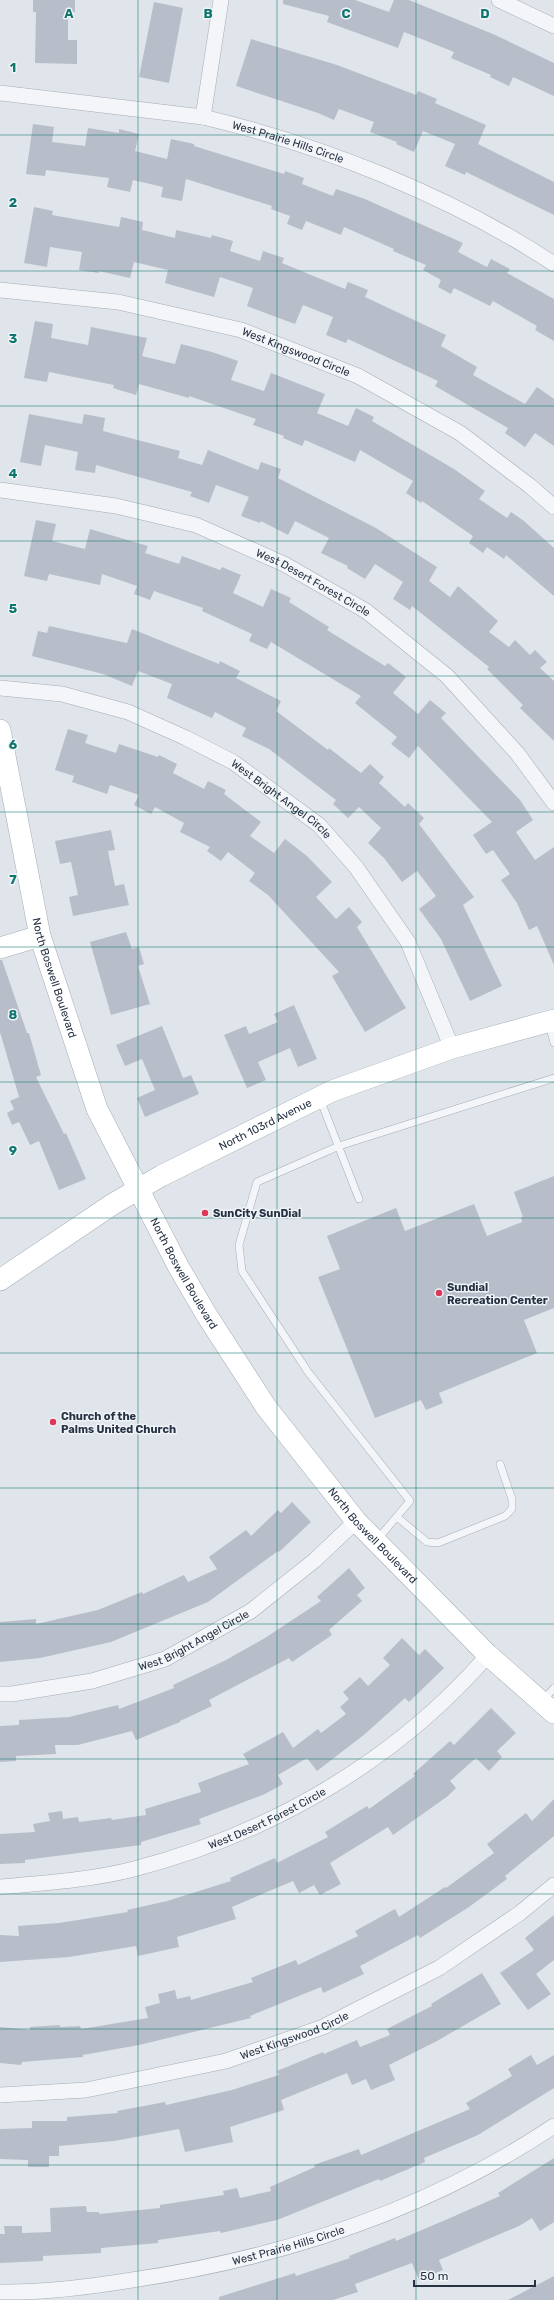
<svg xmlns="http://www.w3.org/2000/svg" width="554" height="2300" font-family="Rubik,sans-serif">
	<rect width="100%" height="100%" fill="#e0e5eb"/>
	<path fill="#b7bec9" d="M33 0H75V12H68V40H77V64L35 63 36 12H33Z
		M283 0H355L389 12 394 0H409L493 34 554 63V96L513 77 509 86 490 77 491 75 451 58 454 52 404 32 398 48 327 22 329 16 283 4Z
		M154 2 183 8 169 83 139 77Z
		M251 39 337 65 416 95 418 91 437 99 435 103 486 125 478 144 554 182V215L466 172 465 175 445 166 455 144 423 131 414 152 396 144 397 142 370 132 374 122 339 109 334 120 318 113 236 86Z
		M33 124 54 127 52 142 85 146 88 128 119 133V129L139 134 135 151 167 159 171 139 194 144V146L284 174 285 171 304 178 302 184 333 196 336 189 365 199 463 243 458 252 487 267 491 259 510 269 507 273 554 299V341L535 330 537 326 493 301 490 306 454 288 451 294 438 287 441 280 423 270 426 265 393 251 394 249 344 227 341 235 306 221 302 230 287 224 290 216 271 209 272 206 186 179 182 201 161 197 163 187 133 180 130 192 107 187 109 178 46 170 45 176 26 174Z
		M34 207 53 211 52 215 119 227 121 217 143 222 142 230 175 238 176 230 211 238 212 235 233 241 230 251 260 261 263 251 284 258 282 263 345 289 348 282 368 290 365 297 446 335 441 346 477 367 473 375 525 404 537 387 554 399V446L535 433 525 447 505 433 508 428 435 386 438 381 348 339 346 343 326 335 333 317 303 305 295 324 247 306 253 288 220 277 214 297 165 283 168 270 134 262 130 278 99 271V273L79 270 82 252 50 247 47 267 24 263Z
		M35 321 53 324 51 338 88 345 91 327 147 338 142 356 175 364 181 344 212 352 238 361 231 380 264 391 271 373 325 394 317 413 348 426 356 408 374 417 372 421 454 469 485 491 479 499 507 518 511 512 524 521 554 548V596L506 555 504 559 487 547 483 553 469 543 473 536 422 501 421 503 406 493 413 481 360 450 355 462 305 440 302 446 283 438 284 436 253 425 256 419 189 396V398L139 384 136 395 113 388 114 385 49 372 47 382 24 378Z
		M29 414 82 424 84 414 105 418 103 431 180 451 178 458 202 465 208 450 258 470 261 462 281 469 278 478 376 528 437 567 429 581 450 597 458 586 498 621 489 632 509 647 515 640 530 655 535 650 547 662 540 668 554 681V741L520 708 523 705 487 669 489 667 412 606 410 610 393 599 403 582 375 564 365 579 347 568 348 566 321 553 329 538 295 521 288 535 261 521 260 523 241 516 249 497 216 485 209 503 190 496 192 492 96 465 95 473 75 470 78 452 45 445 41 466 20 462Z
		M36 520 56 524 52 541 85 549 90 529 148 546 145 553 179 564 182 556 220 570 222 567 241 575 233 593 263 607 271 589 291 598 289 602 329 627 327 630 385 666 388 663 406 677 393 693 418 714 430 700 446 713 441 718 520 800 533 820 516 832 535 860 554 847V965L537 926 529 930 517 903 501 880 510 874 493 850 486 854 473 835 492 822 418 746 409 758 391 744 397 737 355 703 361 696 271 642 267 649 249 641 252 634 202 611 203 608 154 591 150 600 134 594 137 586 102 574 100 585 49 574 47 581 24 576Z
		M49 626 127 643 132 629 219 664 220 661 240 671 236 678 281 701 276 711 328 750 329 748 361 773 370 764 384 777 379 783 405 807 408 803 424 818 419 824 474 897 463 905 502 986 470 1001 441 939 419 909 436 896 417 871 402 882 384 858 368 843 381 828 359 807 348 818 333 804 336 800 269 749 242 736 246 728 215 712 212 718 167 698 172 684 138 671 132 686 103 674 32 656 38 631 47 633Z
		M68 729 88 735 85 743 116 753 119 744 158 757 159 755 177 764 173 773 204 789 208 781 226 790 224 794 261 822 250 836 274 853 285 839 307 856 332 882 316 897 336 919 349 907 362 922 357 927 406 1008 365 1032 332 976 339 972 268 895 249 881 255 873 228 852 221 861 207 851 210 847 180 832 184 823 155 807 151 814 134 805 139 795 110 785 107 794 72 782 74 776 55 770Z
		M111 830 115 850 108 851 115 886 124 884 129 905 73 916 69 897 78 895 71 862 60 864 55 841Z
		M126 932 132 949 139 947 144 964 138 966 150 1004 111 1015 90 942Z
		M0 960H2L27 1033H29L41 1075 36 1077 64 1134 66 1133 86 1179 59 1190 39 1141 30 1145 19 1122 12 1125 7 1113 14 1109 10 1101 19 1097 0 1032Z
		M294 1005 317 1059 298 1067 290 1048 258 1062 266 1080 247 1088 224 1035 246 1026 249 1034 278 1022 274 1014Z
		M162 1026 183 1078 191 1075 199 1094 145 1117 137 1098 155 1090 142 1059 125 1066 116 1045Z
		M554 1176V1308L524 1320 537 1353 439 1393 443 1403 426 1410 421 1400 375 1418 318 1277 340 1269 327 1236 396 1208 405 1231 474 1204 487 1236 522 1222 521 1217H523L514 1192Z
		M292 1502 311 1522 279 1552 278 1551 208 1602 111 1642 40 1658 0 1662V1622L36 1619V1624L98 1610 142 1592 143 1594 184 1575 188 1582 217 1569 209 1557 246 1530 251 1536 278 1510 281 1513Z
		M349 1568 365 1588 357 1595 362 1601 329 1630 332 1635 292 1662 289 1658 209 1700 212 1706 180 1721V1722L136 1740 132 1731 78 1745H55L56 1754 16 1756V1761L0 1762V1726L19 1725V1720L69 1717 118 1705 119 1709 174 1688 173 1685 226 1660 265 1638 321 1601 317 1597Z
		M402 1638 419 1655 425 1649 444 1668 409 1702 405 1698 365 1734 317 1771 307 1758 278 1775 283 1784 265 1794 199 1819 201 1824 141 1842V1845L25 1860V1863L0 1864V1834L35 1832 33 1824 50 1821 48 1813 62 1811 63 1819 78 1817 79 1822 111 1818 112 1820 146 1815 145 1809 201 1792 198 1783 249 1764 243 1754 283 1732 293 1748 318 1729 321 1733 346 1714 340 1707 349 1699 343 1692 360 1677 368 1686 390 1665 383 1658Z
		M491 1708 516 1733 497 1751 502 1757 489 1771 476 1758 450 1781 456 1788 448 1796 393 1835 388 1827 330 1863 341 1884 320 1895 314 1885 299 1893 293 1881 232 1907 236 1919 177 1937 179 1947 138 1956 136 1946 69 1957 0 1962V1935L19 1936 18 1926 59 1923 128 1912 127 1910 167 1901 231 1881 230 1878 275 1858 277 1863 328 1837 325 1832 367 1806 369 1809 415 1776 413 1774 450 1741 454 1745Z
		M554 1799V1836L505 1876 507 1879 469 1907 420 1938 418 1935 360 1966 364 1974 323 1993 321 1987 250 2016 251 2018 139 2045 83 2055V2057L22 2062 21 2065 0 2063V2027L30 2030V2027L60 2025V2027L80 2026 81 2029 148 2018 145 2007 160 2003 158 1994 175 1990 177 1999 190 1996 191 2000 253 1982 251 1978 296 1960 298 1965 358 1936 355 1931 395 1909 399 1917 445 1887 446 1888 494 1853 487 1844 526 1813 532 1821Z
		M554 1915V1960L536 1974 551 1994 528 2010 500 1973 534 1950 525 1938Z
		M482 1973 501 2004 437 2041 389 2065 395 2080 371 2090 366 2079 352 2085 347 2073 281 2100 284 2110 230 2127 233 2142 185 2152 179 2129 114 2141 59 2146V2156H49V2167H28V2160L0 2159V2129L32 2128V2121H67V2117L118 2113 117 2111 165 2102 166 2105 232 2090 279 2075 277 2071 323 2052 324 2054 357 2040 360 2047 390 2035 387 2029 432 2006 431 2004Z
		M531 2055 537 2065 554 2055V2088L478 2135 424 2158 425 2162 380 2181 379 2179 277 2220 221 2233 220 2231 158 2240V2243L101 2248V2253L43 2256V2261L0 2263V2234H5L4 2226H22V2233L51 2232 50 2208 86 2206 87 2212H99V2214L160 2208V2205L224 2195 223 2191 237 2188 240 2198 271 2191 270 2187 315 2167 314 2165 359 2149 361 2155 470 2109 466 2103 512 2076 508 2069Z
		M554 2158V2222L540 2231 532 2218 519 2226 439 2260 443 2270 419 2280 412 2263 355 2284 358 2292 333 2300H219V2297L295 2273 296 2276 350 2258 349 2256 395 2238 396 2241 450 2218 500 2196 498 2193Z
		M554 2276V2300H508Z"/>
	<g fill="none" stroke-linecap="round" stroke-linejoin="round">
		<g stroke="#a5acb6" stroke-width="8">
			<path id="lane" d="M549 1024 554 1043
				M320 1099 359 1199
				M397 1517 427 1542 438 1543 505 1516 512 1509V1499L500 1464
				M377 1540 410 1501 308 1372 242 1271 239 1245 257 1182 339 1146 554 1078
				M542 1701 554 1688"/>
		</g>
		<g stroke="#a5acb6" stroke-width="16">
			<g id="street">
				<path d="M499 0 554 26"/>
				<path id="s1" d="M0 93 203 117C322 145 451 196 554 264"/>
				<path d="M203 117 221 0"/>
				<path id="s2" d="M0 290 118 302 241 330 358 376 460 433 530 486 554 507"/>
				<path id="s3" d="M0 490 116 506 196 525 284 564 366 611 447 676 517 753 554 803"/>
				<path id="s4" d="M0 688 62 694 128 712 186 738 233 762 319 825 356 867 408 942 452 1048"/>
				<path id="s5" d="M0 1694H12L92 1681 165 1659 251 1611 315 1560 356 1521"/>
				<path id="s6" d="M0 1887C45 1883 91 1880 134 1869 270 1834 396 1761 488 1655"/>
				<path id="s7" d="M0 2095 86 2090 226 2061 323 2027 439 1968 520 1913 554 1885"/>
				<path id="s8" d="M0 2292C44 2293 89 2287 132 2280 281 2258 428 2210 554 2126"/>
			</g>
		</g>
		<g stroke="#a5acb6" stroke-width="22">
			<g id="secondary">
				<path id="s9" d="M0 730 40 936 97 1109 178 1266 206 1314 266 1407 356 1521 488 1655 554 1713"/>
				<path d="M0 948 40 936"/>
				<path id="s10" d="M0 1280 113 1204 161 1176 332 1091 452 1048 554 1020"/>
			</g>
		</g>
		<use href="#lane" stroke="#f4f5f8" stroke-width="7"/>
		<use href="#street" stroke="#f4f5f8" stroke-width="15"/>
		<use href="#secondary" stroke="#fff" stroke-width="21"/>
	</g>
	<path fill="none" stroke="#0f766e" stroke-width="1" stroke-opacity="0.55" d="M138 0V2300M277 0V2300M416 0V2300M0 135H554M0 271H554M0 406H554M0 541H554M0 676H554M0 812H554M0 947H554M0 1082H554M0 1218H554M0 1353H554M0 1488H554M0 1624H554M0 1759H554M0 1894H554M0 2029H554M0 2165H554"/>
	<g fill="#de3757" stroke="#f0f4f8" stroke-width="1.5">
		<circle cx="205" cy="1213" r="4"/>
		<circle cx="439" cy="1293" r="4"/>
		<circle cx="53" cy="1422" r="4"/>
	</g>
	<g text-anchor="middle" dominant-baseline="central" stroke-width="3" stroke-linejoin="round" paint-order="stroke">
		<g font-size="11" fill="#273344" stroke="#f0f4f8">
			<text stroke="none"><textPath href="#s1" startOffset="293">West Prairie Hills Circle</textPath></text>
			<text stroke="none"><textPath href="#s2" startOffset="304">West Kingswood Circle</textPath></text>
			<text stroke="none"><textPath href="#s3" startOffset="330">West Desert Forest Circle</textPath></text>
			<text stroke="none"><textPath href="#s4" startOffset="308">West Bright Angel Circle</textPath></text>
			<text stroke="none"><textPath href="#s9" startOffset="254">North Boswell Boulevard</textPath></text>
			<text stroke="none"><textPath href="#s10" startOffset="308">North 103rd Avenue</textPath></text>
			<text stroke="none"><textPath href="#s9" startOffset="578">North Boswell Boulevard</textPath></text>
			<text stroke="none"><textPath href="#s9" startOffset="902">North Boswell Boulevard</textPath></text>
			<text stroke="none"><textPath href="#s5" startOffset="203">West Bright Angel Circle</textPath></text>
			<text stroke="none"><textPath href="#s6" startOffset="278">West Desert Forest Circle</textPath></text>
			<text stroke="none"><textPath href="#s7" startOffset="302">West Kingswood Circle</textPath></text>
			<text stroke="none"><textPath href="#s8" startOffset="293">West Prairie Hills Circle</textPath></text>
		</g>
		<g font-size="11" font-weight="bold" fill="#273344" stroke="#f0f4f8" text-anchor="start">
			<text x="213" y="1213">SunCity SunDial</text>
			<text x="447" y="1287">Sundial<tspan x="447" dy="13">Recreation Center</tspan></text>
			<text x="61" y="1416">Church of the<tspan x="61" dy="13">Palms United Church</tspan></text>
		</g>
	</g>
	<g font-size="13" text-anchor="middle" font-weight="bold" fill="#0f766e" stroke="#f0f4f8" stroke-width="3" stroke-linejoin="round" paint-order="stroke">
		<text x="69" y="18">A</text>
		<text x="208" y="18">B</text>
		<text x="346" y="18">C</text>
		<text x="485" y="18">D</text>
		<text x="13" y="72">1</text>
		<text x="13" y="207">2</text>
		<text x="13" y="343">3</text>
		<text x="13" y="478">4</text>
		<text x="13" y="613">5</text>
		<text x="13" y="749">6</text>
		<text x="13" y="884">7</text>
		<text x="13" y="1019">8</text>
		<text x="13" y="1155">9</text>
	</g>
	<path d="M414 2280v6h121v-6" fill="none" stroke="#273344" stroke-width="2"/>
	<text x="420" y="2280" font-size="12" fill="#273344" stroke="#f0f4f8" stroke-width="3" paint-order="stroke">50 m</text>
</svg>
